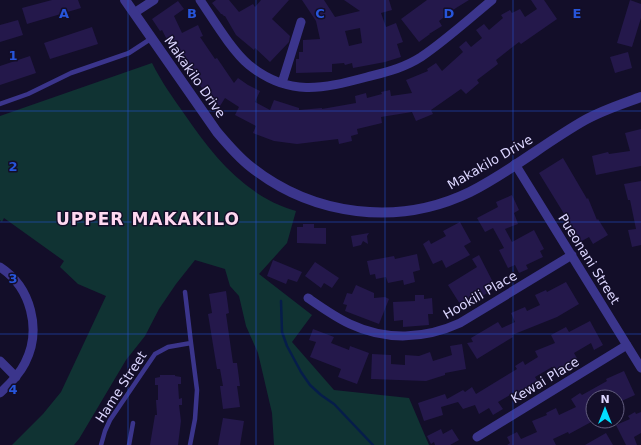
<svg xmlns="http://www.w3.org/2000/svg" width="641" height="445" font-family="'DejaVu Sans',sans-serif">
	<rect width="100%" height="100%" fill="#130e29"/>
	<path fill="#103333" d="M152 63C161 81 173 98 185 115 213 156 246 197 296 211L287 243 259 274 312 315 292 342 334 390 409 398 429 445H274L272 413 258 353 246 326 239 296 230 286 225 269 195 260 176 284 159 309 145 336 126 360 79 439 74 445H12L43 414 61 392 106 296 78 284 60 267 64 261 4 218 2 222 0 220V116Z"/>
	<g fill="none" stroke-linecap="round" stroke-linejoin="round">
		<path stroke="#061d4a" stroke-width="2.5" d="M281 301 282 332 287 346 301 372 310 385 321 395 334 404 373 445"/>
	</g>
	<path fill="#24184b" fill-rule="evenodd" d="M52 0H78L81 8 27 24 22 8Z
		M216 0H229L239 12 253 4 255 7 261 0H289L272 19 290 36 289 42 270 62 255 48 254 50 236 35 225 16H224L222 14H221L212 3Z
		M302 0H324L335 17 360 11 344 0H389L392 10 381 13 386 27 396 23 403 42 397 44 401 57 385 62 353 68 352 63 345 65 344 63 332 64V72L296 73V59H299V52H303V40L320 39 316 21ZM360 28 362 43 349 46 345 31Z
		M427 0H469L456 8 439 21 442 26 429 34H430L419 42 401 19Z
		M531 0H544L557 19 521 44 519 42 496 60 498 64 477 80 479 83 466 94 461 89 431 110 433 114 416 121 412 112 381 117 382 123 357 129 358 134 351 136 352 141 339 144 338 139 297 144 274 141 253 133 256 126 235 115 239 107 225 98 220 106 208 97 191 72 188 74 176 57 162 30 160 31 152 19 178 1 184 9 174 16 182 33 198 25 203 36 200 37 215 59 217 58 234 83 238 78 248 85 260 91 255 102 270 110 274 100 299 108V110L322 108V109L356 103 355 96 366 93 367 98 382 94 381 92 390 90 391 96 412 93 406 80 428 71 427 69 436 63 442 71 463 52 459 47 466 41 471 47 482 38 476 30 484 24 489 30 503 18 501 15 510 10 512 13 520 9 525 17 537 9Z
		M630 0 641 4V18L632 47 617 43Z
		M18 20 23 35 0 42V25Z
		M92 27 98 44 50 59 44 43Z
		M628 52 632 68 615 73 610 57Z
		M30 56 36 73 0 85V66Z
		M641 129V166L596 175 592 156 608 152 609 154 630 151 625 133Z
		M563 158 587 199 588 198 597 220 598 219 608 235 593 244 589 237 580 242 570 226 568 227 564 218 566 217 539 173Z
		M641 181V245L632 247 628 230 636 229 630 200H628L624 184Z
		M512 195 519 210 514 213 518 224 505 229 512 242 534 230 544 249 540 251 543 257 526 265 528 269 519 273 515 265 508 268 499 250 504 248 493 228 485 232 477 218 498 207 496 202Z
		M460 222 471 242 464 246 470 255 446 268 442 260 433 264 423 244 429 240 431 244 446 236 443 231Z
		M303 224H314V228H326V244L297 243V227H303Z
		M369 233 367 236 368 244 363 241 361 245 353 247 351 236Z
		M417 254 420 270 413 272 415 282 404 285 403 280 388 283 386 277 376 279 375 274 370 275 367 261 394 256 395 259Z
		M479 255 496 288 467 305 464 301 460 304 448 285 477 267 472 259Z
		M273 260 302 272 297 282 288 279 286 284 267 276Z
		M315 262 339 278 332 288 324 283 321 288 305 276Z
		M566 282 579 304 557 317 512 335 513 337 477 359 467 343 473 342 471 338 498 322 502 328 515 322 511 313 525 307 527 311 540 305 535 295 546 290 547 292Z
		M356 285 374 293V298L385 297 389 299 379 324 345 311 347 305 343 304 347 293 352 294Z
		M226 291 229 313 226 314 233 363H237L240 386H237L240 407 223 409 220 386H223L220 369H217L208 314 212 313 209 294Z
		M415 295H424V299L432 298 433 314H428L429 325 403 327V320L394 321 393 302 415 301Z
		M590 321 603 345 594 350 591 343 574 353 579 362 564 371 555 375 552 367 535 377 541 387 531 392 530 390 518 397 515 392 498 402 503 409 493 415 489 408 479 414 475 405 463 409 458 402 441 407 443 415 424 421 418 403 445 394 447 399 463 390 465 392 472 387 476 394 517 369 515 366 523 361 525 365 538 357 535 351 555 343 551 335 566 327 569 332Z
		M313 329 334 337 331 343 349 350 350 346 369 353 357 384 338 377 341 369 310 357 316 342 309 340Z
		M462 344 466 369 445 373V375L426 381 371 379 372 354 391 355V364L405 365V355L419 356 430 352 433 361 452 355 450 346Z
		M624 371 635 395 617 403V397H593V421L569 434 568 432 553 439 556 445H507L510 443 507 437 517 432 521 439 537 432 532 421 547 415 546 413 556 408 559 415 576 407 571 399 580 393 582 395 607 381 606 379Z
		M160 375H175V376L181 377V384H178L179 399 182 398V405H179L181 421 178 445H150L155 415H157L156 400H158V385H155V378L160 377Z
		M635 412 636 414 641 412V433L634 437 637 445H626L616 425 630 419 628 416Z
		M223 418 244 421 240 445H218Z
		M441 429 443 434 452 429 459 440 450 445H435L434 442 431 444 427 436Z
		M606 433 613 445H585Z"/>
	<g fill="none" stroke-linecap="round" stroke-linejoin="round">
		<path stroke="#3b358c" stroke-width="4.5" d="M0 104 28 94 71 73 129 53 152 38
			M101 445 105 431 110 420 155 354 168 347 191 343 185 292
			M129 445 133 423
			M190 445 195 419 197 390 191 343"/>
		<path stroke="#3b358c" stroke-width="9" d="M200 0C213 19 232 51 249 65 289 97 322 89 367 77 386 72 404 68 421 57 446 40 469 19 492 0
			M134 13 154 0
			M282 83 301 22
			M515 164 641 368
			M0 267C31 287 42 330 25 363 19 375 10 384 0 393
			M308 298C321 307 335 317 350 324 386 341 425 339 460 323L572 255
			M0 361 16 377
			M477 437 627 345"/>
		<path stroke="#3b358c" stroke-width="10" d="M125 0 217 132C228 145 238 157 251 167 313 216 398 227 470 192 510 172 546 142 585 120 603 110 622 104 641 97"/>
	</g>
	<path fill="none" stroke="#2755da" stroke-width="1" stroke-opacity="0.55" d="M128 0V445M256 0V445M385 0V445M513 0V445M0 111H641M0 222H641M0 334H641"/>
	<g text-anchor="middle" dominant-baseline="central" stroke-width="3" stroke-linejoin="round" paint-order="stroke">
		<g font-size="13" fill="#dcd6ff" stroke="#130e29">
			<text transform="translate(195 77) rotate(55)">Makakilo Drive</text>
			<text transform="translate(490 162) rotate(-30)">Makakilo Drive</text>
			<text transform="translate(589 259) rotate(58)">Pueonani Street</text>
			<text transform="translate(480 295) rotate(-30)">Hookili Place</text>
			<text transform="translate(545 380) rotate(-31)">Kewai Place</text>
			<text transform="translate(121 387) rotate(-57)">Hame Street</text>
		</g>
		<g font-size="17" font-weight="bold" letter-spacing="1" fill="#ffd8f0" stroke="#130e29">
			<text x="148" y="219">UPPER MAKAKILO</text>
		</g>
	</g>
	<g font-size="13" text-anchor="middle" font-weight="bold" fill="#2755da" stroke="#130e29" stroke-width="3" stroke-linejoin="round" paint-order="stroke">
		<text x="64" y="18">A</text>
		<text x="192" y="18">B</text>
		<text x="320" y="18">C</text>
		<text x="449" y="18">D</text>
		<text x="577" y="18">E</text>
		<text x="13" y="60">1</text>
		<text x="13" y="171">2</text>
		<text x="13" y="283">3</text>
		<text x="13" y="394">4</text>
	</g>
	<g transform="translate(605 409)"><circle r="19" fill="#130e29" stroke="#635e7f"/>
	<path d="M0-3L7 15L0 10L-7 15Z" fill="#02dfff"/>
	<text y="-6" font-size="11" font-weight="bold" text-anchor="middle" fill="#dcd6ff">N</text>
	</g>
</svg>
